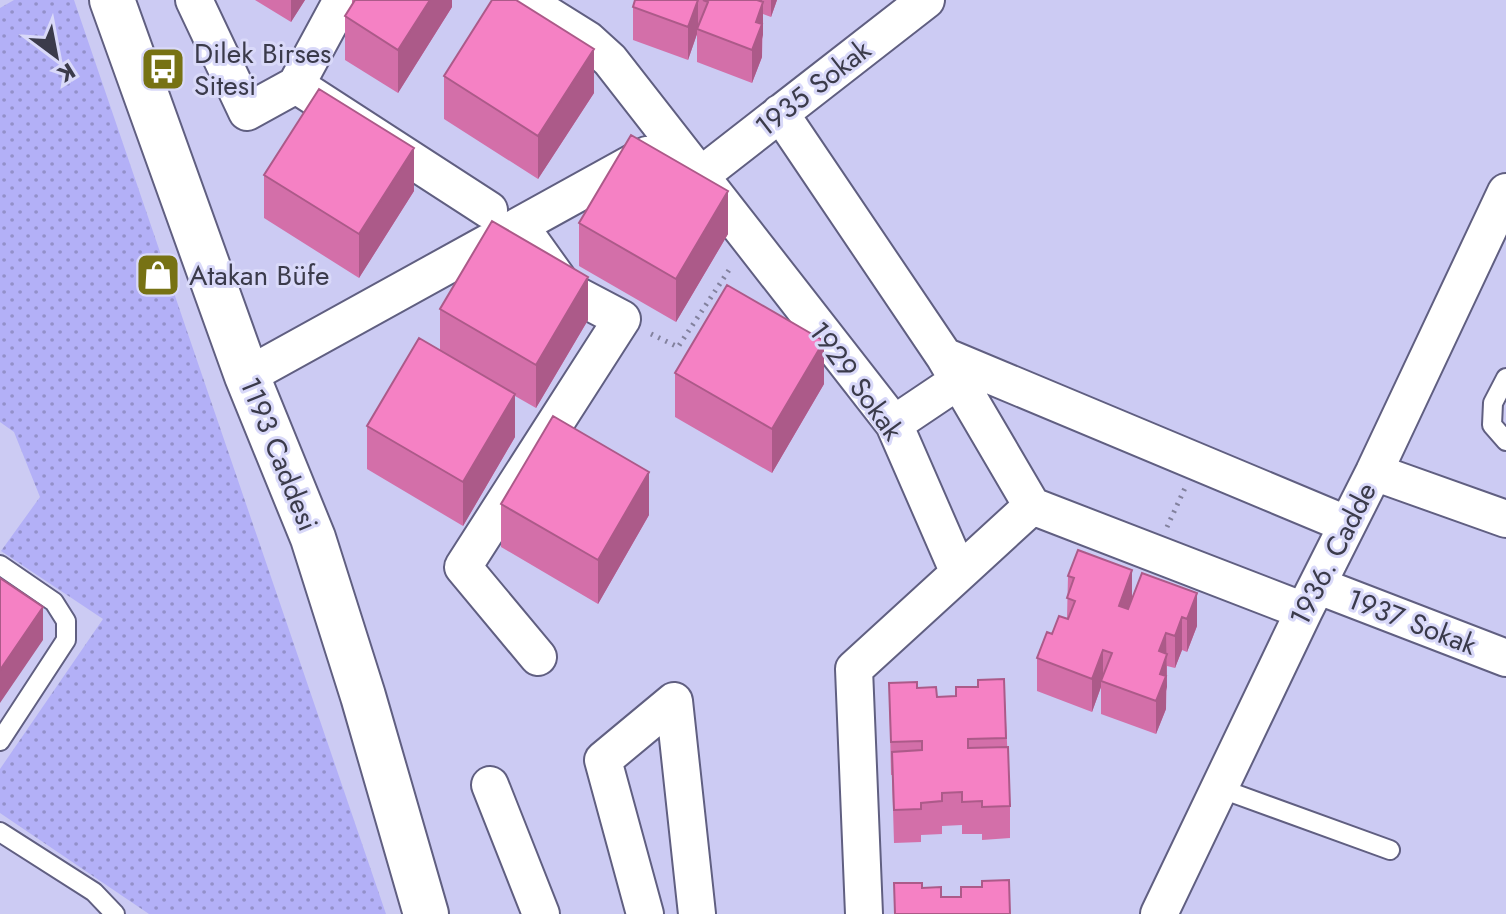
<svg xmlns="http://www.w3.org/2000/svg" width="1506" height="914" font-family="Jost,sans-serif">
	<defs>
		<pattern id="park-dots" width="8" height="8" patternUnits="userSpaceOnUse" patternTransform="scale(2)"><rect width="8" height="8" fill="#b3b0f7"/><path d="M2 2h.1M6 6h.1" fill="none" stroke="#9390ca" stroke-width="1.8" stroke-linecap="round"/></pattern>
	</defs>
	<rect width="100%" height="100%" fill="#cccbf3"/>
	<path fill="url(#park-dots)" d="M14 0H74L386 914H149L0 813V769L103 619 1 551 40 497 14 432 0 422V8Z"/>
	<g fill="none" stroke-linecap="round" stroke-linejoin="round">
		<g stroke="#605f81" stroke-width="22">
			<path id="service" d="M1506 378 1493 403 1492 425 1506 441
				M0 565 54 602 66 621V640L0 741
				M1219 788 1390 850
				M0 832 94 892 115 914"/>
		</g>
		<g stroke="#605f81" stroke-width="40">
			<path id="minor" d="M194 0 247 112 296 85
				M342 0 296 85 489 210
				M524 0 588 40 610 60 894 424 959 573 854 669 864 914
				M780 113 944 356 1032 506 1304 611
				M700 176 926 0
				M520 226 565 289 622 319 463 567 538 657
				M944 356 1346 524
				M247 376 647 155
				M894 424 958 381
				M1374 472 1506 519
				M959 573 1032 506
				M1319 586 1506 658
				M490 785 541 914
				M645 914 603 760 674 701 697 914
				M1159 914 1304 611 1374 472 1506 192"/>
		</g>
		<g stroke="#605f81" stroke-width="48">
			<path id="tertiary" d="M112 0 247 376 313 538 363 696 426 914"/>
		</g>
		<path stroke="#82819d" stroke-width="5" stroke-dasharray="2 6" stroke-linecap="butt" d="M651 334 678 347 731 267
			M1167 527 1185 488"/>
		<use href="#service" stroke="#fff" stroke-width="18"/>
		<use href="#minor" stroke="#fff" stroke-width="36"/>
		<use href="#tertiary" stroke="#fff" stroke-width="44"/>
	</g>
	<path fill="#d36fa9" d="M255 0H305L291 22Z
		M352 0H452V7L398 93 345 60V16L352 6Z
		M635 0H777L771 17 763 14 762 57 752 83 697 62V34L688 60 633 40V7Z
		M444 76 594 93 538 179 444 119Z
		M264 175 414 191 359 278 264 218Z
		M579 223 728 234 676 322 579 266Z
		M142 273 173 286 158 296 142 282Z
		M440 309 588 320 536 408 515 396V437L463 526 367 469V426L440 350Z
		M675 373 824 384 772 473 675 417Z
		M501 504 649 515 598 604 501 547Z
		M1142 573 1197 626 1187 652 1182 650 1175 668 1167 666 1166 709 1156 734 1101 714V687L1092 712 1037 691V658L1067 618 1068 576 1132 598Z
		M1004 679 1010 806V838L982 840V834H962V825L942 826V834L921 835V842L894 843 892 775H891L889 683 917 688 937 697 956 696 978 687Z"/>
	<path fill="#ac5a89" d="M291 0H305L291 22Z
		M430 0H452V7L398 93V50Z
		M698 0V30L697 29V34L688 60V27Z
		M755 0H762V6L763 2V35L762 39V57L752 83V50Z
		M771 0H777L771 17Z
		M594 49V93L538 179V136Z
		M414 148V191L359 278V234Z
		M728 191V234L676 322V279Z
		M173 277V286L158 296V287Z
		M588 277V320L536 408V365Z
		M824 341V384L772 473V429Z
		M515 394V437L463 526V482Z
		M649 472V515L598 604V560Z
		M1132 570V603L1119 639V606Z
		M1197 593V626L1187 652V619Z
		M43 607V640L0 703V670Z
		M1182 617V650L1175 668V636Z
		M1166 633 1167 687 1166 691V709L1156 734V701L1159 651Z
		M1103 650V682L1101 681V687L1092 712V679Z"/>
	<path fill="#f581c4" stroke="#ac5a89" stroke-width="2" d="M355 0H430L398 50 345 16Z
		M492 0H516L594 49 538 136 444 76Z
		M635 0H698L688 27 633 7Z
		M703 0H757L763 2 756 22 762 24 752 50 697 29 708 2Z
		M319 89 414 148 359 234 264 175Z
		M631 135 728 191 676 279 579 223Z
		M492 221 588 277 536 365 440 309Z
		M150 258 169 259 173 277 158 287 142 273Z
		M727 285 824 341 772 429 675 373Z
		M419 338 515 394 463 482 367 426Z
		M553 416 649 472 598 560 501 504Z
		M1078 550 1132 570 1119 606 1128 609 1142 573 1197 593 1187 619 1182 617 1175 636 1166 633 1159 651 1167 654 1160 674 1166 676 1156 701 1101 681 1112 653 1103 650 1092 679 1037 658 1047 632 1052 634 1059 616 1068 619 1075 601 1067 598 1074 578 1068 576Z
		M0 578 43 607 0 670Z
		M1004 679 1006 738 968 739V748L1008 747 1010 806 982 807V801L962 802V792L942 793V801L921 803V809L894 810 892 752 922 750V741L891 742 889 683 917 682V688L936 687 937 697 956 696V687H978V680Z
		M1009 880 1010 914H895L894 883H922V888L941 887V897H961V887H982V881Z"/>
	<defs>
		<g id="bus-square" transform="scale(2.3)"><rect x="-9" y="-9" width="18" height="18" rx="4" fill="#777214" stroke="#d9d9f9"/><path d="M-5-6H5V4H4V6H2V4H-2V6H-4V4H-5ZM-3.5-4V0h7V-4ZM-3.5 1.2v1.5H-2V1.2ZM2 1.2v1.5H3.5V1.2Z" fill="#fff"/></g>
		<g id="shop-square" transform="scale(2.3)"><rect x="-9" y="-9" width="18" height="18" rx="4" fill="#777214" stroke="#d9d9f9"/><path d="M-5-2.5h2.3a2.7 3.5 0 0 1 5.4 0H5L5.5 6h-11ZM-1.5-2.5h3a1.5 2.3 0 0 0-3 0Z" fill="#fff"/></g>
	</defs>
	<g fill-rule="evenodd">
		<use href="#bus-square" x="163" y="69"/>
		<use href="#shop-square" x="158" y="275"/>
	</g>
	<g text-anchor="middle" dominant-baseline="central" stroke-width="6" stroke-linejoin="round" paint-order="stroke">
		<g font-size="28" fill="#3b3b4b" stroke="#d9d9f9" text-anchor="start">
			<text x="194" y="53">Dilek Birses<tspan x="194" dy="32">Sitesi</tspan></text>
			<text x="189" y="275">Atakan Büfe</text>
		</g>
		<g font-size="28" fill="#3b3b4b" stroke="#d9d9f9">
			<text transform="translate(813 88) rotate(-38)">1935 Sokak</text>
			<text transform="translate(856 381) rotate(54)">1929 Sokak</text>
			<text transform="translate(279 454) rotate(68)">1193 Caddesi</text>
			<text transform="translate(1333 554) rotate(-63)">1936. Cadde</text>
			<text transform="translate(1412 622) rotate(21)">1937 Sokak</text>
		</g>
	</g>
	<g transform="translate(56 56) rotate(148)" stroke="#d9d9f9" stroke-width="6" paint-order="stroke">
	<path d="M0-6L14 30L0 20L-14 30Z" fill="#3b3b4b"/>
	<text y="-12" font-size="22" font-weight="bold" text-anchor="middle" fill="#3b3b4b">K</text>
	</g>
</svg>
